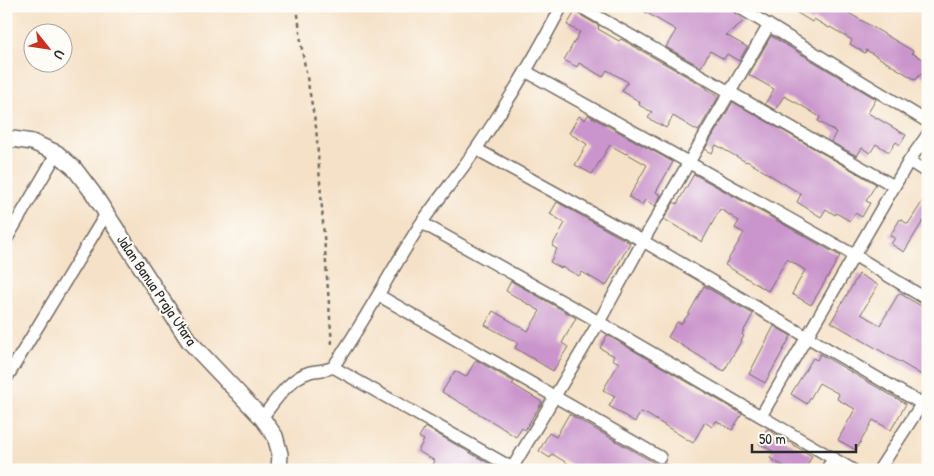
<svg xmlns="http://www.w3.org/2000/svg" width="934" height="476" font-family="'Patrick Hand',sans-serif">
	<rect width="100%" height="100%" fill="#fdfcf7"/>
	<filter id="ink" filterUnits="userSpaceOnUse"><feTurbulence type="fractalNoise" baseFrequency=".02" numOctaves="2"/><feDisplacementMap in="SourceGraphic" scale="10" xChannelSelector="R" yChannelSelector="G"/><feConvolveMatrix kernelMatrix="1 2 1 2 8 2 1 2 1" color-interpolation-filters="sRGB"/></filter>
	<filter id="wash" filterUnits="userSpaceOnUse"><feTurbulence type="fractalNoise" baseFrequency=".0096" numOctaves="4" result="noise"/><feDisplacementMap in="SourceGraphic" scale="20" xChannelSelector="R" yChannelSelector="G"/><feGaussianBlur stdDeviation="1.12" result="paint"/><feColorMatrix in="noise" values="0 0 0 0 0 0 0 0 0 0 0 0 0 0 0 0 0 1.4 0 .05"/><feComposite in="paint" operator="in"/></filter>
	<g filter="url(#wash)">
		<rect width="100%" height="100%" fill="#f5e1c7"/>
		<g id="blocks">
			<path fill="#ca95cc" d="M635 6H730L731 10 744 21 726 35 747 47 739 61 727 54 724 59 710 51 701 67 666 47 676 30Z
				M786 6H837L913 51 912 53 928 62V79L920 74 916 80 866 50 865 53 850 44 852 40 830 27 829 28 814 19 812 22Z
				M575 12 599 26 598 29 619 41 621 39 707 88V89L719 96 698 131 673 116 666 128 648 118 652 112 639 105 640 102 622 91 628 82 607 70 603 77 579 63 577 67 564 60 580 32 567 25Z
				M771 36 876 99 868 113 906 135 900 145 896 142 889 152 876 144 870 153 862 148 857 156 831 142 836 132 818 121 820 117 799 104 784 96 775 110 765 104 774 89 749 75Z
				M733 102 876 184 866 201 870 203 862 217 855 213 850 221 836 213 835 215 826 209 821 217 797 202 801 194 747 161 746 162 716 145 712 153 705 149Z
				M588 115 673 162 656 192 661 195 655 206 645 200 642 205 629 197 647 165 626 153V154L610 145 592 174 575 165 587 144 569 133 579 116 585 120Z
				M694 174 840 256 811 305 792 294 805 270 787 259 768 291 725 265 744 233 735 228 739 221 720 209 702 242 664 219 674 202 677 204Z
				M928 193V224L923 221 904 252 891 244 895 238 890 236 900 219 908 224Z
				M557 202 630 243 606 286 582 272 579 276 562 267 561 268 550 262 557 249 552 246 565 223 550 214Z
				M859 274 878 285 861 314 880 325 899 293 928 310V365L922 375 831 322Z
				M511 281 576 318 562 343 568 347 553 371 515 348 518 343 485 325 493 311 528 331 540 311 506 291Z
				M704 286 753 314 742 334 744 336 724 371 668 337 677 322 681 324 688 315Z
				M774 326 791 336 765 383 749 374Z
				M607 335 742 414 732 430 716 421 712 427 705 422 693 443 648 415 641 412 635 422 609 406 615 396 603 390 619 363 612 359 614 356 600 348Z
				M820 354 906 404 891 430 873 420 856 450 838 440 855 409 837 399 839 394 819 383 807 404 791 394 813 358 817 360Z
				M476 360 514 382 512 384 542 402 525 430 522 428 516 437 493 422 442 392 455 371 466 377Z
				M569 414 656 464 664 463 676 470H579L552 454 550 458 539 451 549 433 556 437Z
				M425 427 500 470H430L435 461 418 451 424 440 419 437Z
				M767 429 812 456 805 470H790L770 458 774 452 759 443Z"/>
		</g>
	</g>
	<g filter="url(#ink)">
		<use href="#blocks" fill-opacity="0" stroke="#726b62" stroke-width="1"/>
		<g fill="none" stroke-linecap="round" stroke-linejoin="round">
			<g stroke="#726b62" stroke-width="14">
				<path id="street" d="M579 6 894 186
					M737 6 928 122
					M527 72 854 255 928 300
					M476 149 643 241 922 404
					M909 161 928 173
					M422 223 599 322 853 470
					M6 240 57 153
					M378 295 660 457
					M333 367 516 470
					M6 379 106 214
					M761 416 909 161 928 134
					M262 418C275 401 289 378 310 372 318 370 326 371 333 367 365 321 390 272 420 225 438 199 458 175 476 149 508 103 536 55 562 6
					M511 470 599 322 643 241 769 25
					M826 470 834 458
					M879 470 928 394"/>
			</g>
			<g stroke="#726b62" stroke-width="18">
				<path id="secondary" d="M6 138 32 142 57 153 74 168 93 193 189 341 262 418 275 436 280 454 279 470"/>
			</g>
			<path stroke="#726b62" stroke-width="2.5" stroke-dasharray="4 4" stroke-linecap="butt" d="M297 6 302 50 316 127 332 345"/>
			<use href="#street" stroke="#fff" stroke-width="11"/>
			<use href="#secondary" stroke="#fff" stroke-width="15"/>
		</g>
	</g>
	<g text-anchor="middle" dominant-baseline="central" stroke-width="4" stroke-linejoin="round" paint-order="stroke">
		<g font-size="15" fill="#2b2b2b" stroke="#fdfcf7">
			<text transform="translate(157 290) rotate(56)">Jalan Banua Praja Utara</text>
		</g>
	</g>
	<rect width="934" height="476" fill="none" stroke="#fdfcf7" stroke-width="25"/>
	<g transform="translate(48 48) rotate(120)"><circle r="24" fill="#fdfcf7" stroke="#a9a8a5"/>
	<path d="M0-4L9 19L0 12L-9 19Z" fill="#c8321e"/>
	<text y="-8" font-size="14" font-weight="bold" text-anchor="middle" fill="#2b2b2b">U</text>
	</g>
	<path d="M752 444v8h104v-8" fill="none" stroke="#2b2b2b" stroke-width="2.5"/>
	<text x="759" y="444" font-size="15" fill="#2b2b2b" stroke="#fdfcf7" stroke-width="4" paint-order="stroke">50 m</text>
</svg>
